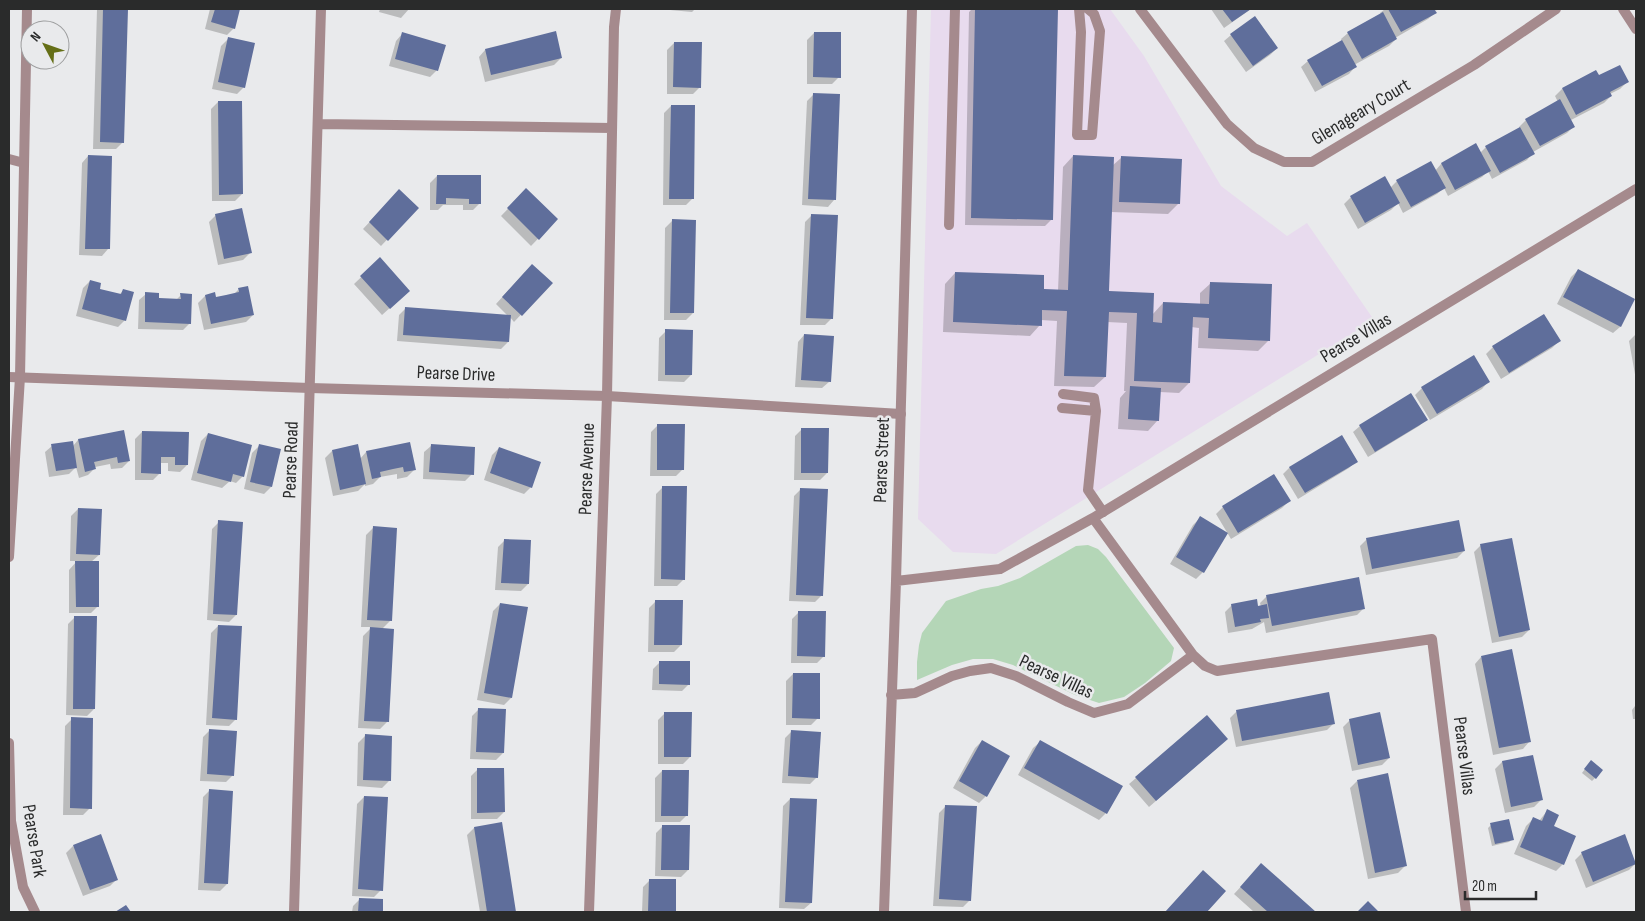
<svg xmlns="http://www.w3.org/2000/svg" width="1645" height="921" font-family="'Sofia Sans Condensed',sans-serif">
	<rect width="100%" height="100%" fill="#e9eaec"/>
	<path fill="#e8dbee" d="M931 9H1110L1144 56 1221 186 1287 236 1307 223 1374 320 996 554 953 552 918 519Z"/>
	<path fill="#b4d6b7" d="M1088 545 1098 549 1106 557 1174 648 1171 661 1145 683 1124 697 1099 703 1075 695 1013 665 993 659H973L952 665 917 680V662L919 645 922 633 946 601 981 589 998 586 1020 578 1076 546Z"/>
	<path fill="#0003" d="M97 9H126L123 142 116 149H93Z
		M210 9H239L234 28 227 35 205 29Z
		M380 9H409L401 18 379 12Z
		M517 9H541L540 10Z
		M670 9H695L692 12 670 10Z
		M972 9H1056L1052 219 1045 226 965 225 969 12Z
		M1211 9H1251L1224 28Z
		M1385 9H1433L1434 11 1435 9H1440L1434 11 1435 13 1428 19 1395 38 1396 39 1389 46 1354 65 1355 67 1349 74 1315 92 1301 67 1308 61 1342 41 1341 39 1348 33 1381 14 1380 13Z
		M814 33 839 77 832 84H807V40Z
		M402 34 437 70 430 77 389 66 396 41Z
		M1231 35 1277 48 1270 55 1246 72 1224 41Z
		M228 39 244 87 237 94 212 89 221 46Z
		M674 43 700 87 693 94H667V50Z
		M485 50 561 58 554 65 485 82 479 57Z
		M1595 72 1598 77 1627 82 1620 89 1610 94 1611 96 1604 103 1571 120 1574 126 1567 133 1533 152V153L1527 160 1492 179 1488 171 1482 177 1448 196 1444 188 1437 194 1403 213 1398 203 1391 210 1358 229 1344 204 1351 197 1390 188 1397 181 1430 163 1435 171 1441 164 1475 145 1480 153 1486 147 1520 128 1519 127 1526 120 1558 102 1555 96 1562 89Z
		M814 94 834 200 828 207 802 205 807 101Z
		M218 102 242 194 235 201H212L211 109Z
		M671 106 693 198 686 205H663L664 113Z
		M88 156 108 249 102 256 79 255 82 163Z
		M1073 156 1112 166 1121 158 1179 203 1168 214 1111 212 1107 293 1152 315 1163 303 1200 305V293L1211 283 1269 340 1258 351 1198 348 1199 328 1191 327 1189 383 1179 393 1160 392 1158 420 1148 431 1118 429 1120 398 1126 391H1124L1127 323 1107 322 1105 377 1094 387 1054 386 1057 321 1041 320 1040 325 1030 336 943 332 945 284 955 273 1043 291H1058L1063 167Z
		M437 176 480 203 473 210H463V205H443L438 210H430V183Z
		M526 190 557 219 531 246 501 216Z
		M392 198 417 208 381 246 363 229Z
		M216 215 250 253 243 260 218 265 209 222Z
		M812 215 832 318 825 325H800L805 222Z
		M672 221 693 313 686 320H664L665 228Z
		M380 259 402 297 382 315 354 284Z
		M1578 270 1634 300 1620 327 1613 333 1557 304 1571 277Z
		M525 272 551 283 514 322 510 317 508 342 501 349 397 341 399 315 406 308 508 316 496 304Z
		M90 281 98 289 119 295 123 291 125 320 118 327 76 316 83 288Z
		M238 290 253 315 246 322 204 330 198 303 205 296 214 294 215 299 233 295Z
		M146 294 157 300H176L181 295 190 323 183 330 138 329 139 300Z
		M666 331 691 375 684 382 658 381 659 338Z
		M1636 334V380L1629 341Z
		M804 335 829 382 822 388 795 387 798 342Z
		M1559 341 1552 348 1501 379 1486 354 1493 347Z
		M1488 382 1482 389 1430 420 1415 395 1422 388Z
		M1426 420 1419 426 1368 457 1353 432 1360 426Z
		M658 425 683 469 676 476H650L651 432Z
		M802 429 827 473 820 480H794L795 436Z
		M123 431 129 461 122 468 111 469 110 464 95 467V468L88 475 79 478 76 467 69 474 49 477 45 452 52 446H73L78 440Z
		M142 432 187 465 180 472 168 471V463H160V473L153 480H135V439Z
		M208 434 243 476 236 483 230 481 222 488 191 480 201 441Z
		M259 446 271 487 264 494 244 489 252 453Z
		M431 446 472 474 465 481 423 479 424 452Z
		M499 448 531 487 524 494 484 480 492 455Z
		M332 451 360 459 366 452 414 470 407 477 397 479V474L380 477 373 484 365 486V484L358 491 333 496 325 458Z
		M1356 461 1349 468 1298 499 1283 474 1290 467Z
		M663 487 684 579 677 586H654L656 494Z
		M801 489 822 595 815 602 789 601 794 496Z
		M1289 501 1282 508 1231 539 1216 514 1223 507Z
		M78 509 99 555 91 562 98 606 91 613H69V570L77 561H70L71 516Z
		M1200 518 1203 572 1196 579 1170 564 1193 525Z
		M219 522 236 615 229 622 207 620 212 529Z
		M373 528 390 621 382 629 387 722 380 729 358 728 363 636 372 627H361L366 535Z
		M1367 539 1464 551 1457 558 1366 575 1360 546Z
		M505 540 528 584 521 591 495 590 498 547Z
		M1481 545 1529 630 1522 637 1492 643 1474 552Z
		M1267 596 1364 608 1357 615 1266 633 1264 622 1252 629 1228 633 1225 612 1232 605 1261 607 1260 603Z
		M656 601 681 645 674 652H648L649 608Z
		M500 604 511 698 504 705 477 700 493 611Z
		M799 612 824 656 817 663H791L792 619Z
		M75 617 94 709 87 716 66 715 68 624Z
		M218 626 236 719 229 726 206 725 211 633Z
		M1481 657 1529 742 1523 749 1493 755 1475 664Z
		M660 662 689 684 682 691 652 690 653 669Z
		M793 674 818 718 811 725H786V681Z
		M1635 706 1636 719H1633L1632 710Z
		M479 709 503 753 496 760 470 759 472 716Z
		M1237 711 1334 723 1327 730 1236 747 1230 718Z
		M665 713 690 757 683 764H658V720Z
		M72 719 90 808 83 815H63L65 726Z
		M1350 720 1389 758 1382 765 1352 771 1343 727Z
		M210 730 233 775 226 782 200 781 203 737Z
		M792 731 817 777 810 784 782 783 785 738Z
		M365 736 389 781 382 788 357 786 358 743Z
		M982 741 986 796 979 803 953 788 975 748Z
		M1040 742 1106 813 1099 820 1018 775 1033 748Z
		M1219 746 1149 807 1129 784 1136 778Z
		M1532 756 1541 800 1534 807 1505 813 1495 769 1502 762Z
		M1588 765 1595 778 1592 781 1582 773Z
		M478 769 504 812 497 819H471V776Z
		M662 771 687 815 680 822H655V778Z
		M1357 781 1405 866 1398 873 1368 879 1350 788Z
		M210 790 227 884 220 891 198 890 203 797Z
		M364 797 381 890 374 897 352 896 357 804Z
		M790 799 811 903 804 909 779 908 783 806Z
		M946 806 970 900 963 907 933 906 939 813Z
		M1547 811 1563 864 1556 871 1514 854 1526 826 1533 819 1539 821Z
		M501 824 515 912H480L467 835 474 828Z
		M1491 825 1513 839 1509 842 1492 846 1488 828Z
		M663 826 688 870 681 877 655 876 656 833Z
		M73 846 117 879 110 886 83 896 66 853Z
		M1582 853 1635 864 1629 870 1586 888 1575 860Z
		M1261 865 1314 912H1254L1234 894Z
		M650 880 675 881V912H642L643 887Z
		M360 899 382 901V912H352L353 906Z"/>
	<path fill="#5f6e9b" d="M103 9H128L124 143 100 142Z
		M215 9H240L235 29 211 22Z
		M975 9H1058L1053 220 971 218Z
		M1222 9H1251L1232 22Z
		M1388 9H1434L1437 13 1401 32Z
		M1383 12 1397 39 1362 59 1347 32Z
		M1255 16 1278 48 1253 66 1230 34Z
		M556 31 562 58 491 75 485 49Z
		M402 32 446 45 438 71 395 59Z
		M814 32H841V78L813 77Z
		M228 37 255 43 245 88 218 82Z
		M1342 40 1357 67 1322 86 1307 60Z
		M674 42H702L701 88 673 87Z
		M1620 65 1629 82 1610 92 1612 96 1576 115 1562 88 1596 70 1599 75Z
		M813 93 840 94 836 200 808 199Z
		M1560 99 1575 127 1540 146 1525 119Z
		M218 101H242L243 194 219 195Z
		M671 105H695L694 199H669Z
		M1520 127 1535 154 1500 173 1485 146Z
		M1476 143 1491 171 1455 190 1441 163Z
		M88 155 112 156 110 249H85Z
		M1073 155 1114 157 1109 291 1154 293 1153 322 1162 323 1163 302 1209 304 1210 282 1272 284 1270 341 1208 338 1209 318 1193 317 1190 383 1134 381 1137 313 1109 312 1106 377 1064 376 1067 311 1042 310V326L953 322 955 272 1044 275V289L1068 290Z
		M1121 156 1182 159 1180 204 1119 202Z
		M1431 161 1446 188 1411 207 1396 180Z
		M437 175H481V204H469V199L446 198V204H436Z
		M1385 176 1400 203 1365 223 1350 196Z
		M526 188 558 219 539 240 507 208Z
		M399 189 419 208 388 241 369 222Z
		M242 208 252 253 224 259 215 214Z
		M811 214 838 215 833 319 806 318Z
		M672 219 696 220 694 313H670Z
		M380 257 410 291 390 309 360 276Z
		M532 264 553 283 522 316 502 297Z
		M1578 269 1635 299 1621 327 1563 297Z
		M90 280 101 283 100 289 121 294 123 289 134 292 126 321 82 309Z
		M248 286 254 315 211 324 205 295 215 292 216 297 226 295 239 292 238 288Z
		M145 292 159 293V298L181 299 180 293 192 294 191 324 145 322Z
		M405 307 511 315 509 342 403 335Z
		M1544 314 1561 341 1509 373 1492 346Z
		M665 329 693 330 692 375H665Z
		M804 334 834 336 831 382 801 380Z
		M1474 355 1490 382 1437 414 1421 387Z
		M1130 386 1161 388 1159 421 1128 419Z
		M1411 393 1428 420 1375 452 1359 425Z
		M657 424H685L684 470H657Z
		M801 428H829L828 473H801Z
		M124 430 130 461 118 463 117 457 94 462 96 469 85 472 78 439Z
		M142 431 189 432 188 465H175V457H161V474L141 473Z
		M208 433 252 445 244 477 233 474 231 482 197 473Z
		M1342 435 1358 462 1305 493 1289 467Z
		M73 441 77 468 56 471 51 444Z
		M410 442 416 470 404 472 403 467 393 469 380 472 381 477 372 479 366 451Z
		M259 444 281 449 272 487 250 482Z
		M358 444 366 484 340 490 332 450Z
		M431 444 475 447 474 475 429 472Z
		M499 447 541 462 532 488 490 473Z
		M1274 474 1291 501 1238 533 1222 506Z
		M662 486H687L685 580 661 579Z
		M800 488 828 489 823 596 796 595Z
		M78 508 102 509 100 555 76 554Z
		M1200 516 1228 533 1204 573 1176 557Z
		M218 520 243 522 237 615 213 614Z
		M1459 520 1465 551 1372 569 1366 538Z
		M373 526 397 528 392 621 367 620Z
		M1512 538 1530 630 1499 637 1480 544Z
		M504 539 531 540 529 584 501 583Z
		M75 561H99V607H76Z
		M1359 577 1365 609 1272 626 1266 595Z
		M1257 599 1258 606 1267 604 1269 618 1260 619 1261 622 1235 627 1231 604Z
		M655 600H683L682 645H654Z
		M500 603 528 607 512 698 484 693Z
		M798 611H826L825 657 797 656Z
		M74 616H97L95 709H73Z
		M218 625 242 626 237 720 212 718Z
		M370 627 394 629 389 722 364 721Z
		M1512 649 1531 742 1499 748 1481 656Z
		M659 661H690V685L659 684Z
		M793 673H820V719L792 718Z
		M1329 692 1335 724 1242 741 1236 710Z
		M478 708 506 709 504 753 476 752Z
		M664 712H692L691 757H664Z
		M1380 712 1390 758 1358 765 1349 719Z
		M1207 715 1228 739 1156 801 1135 777Z
		M71 717 93 718 92 809 70 808Z
		M209 729 237 731 234 776 207 774Z
		M791 730 821 732 818 778 788 776Z
		M365 734 392 736 391 781 363 780Z
		M982 740 1010 756 987 797 959 781Z
		M1040 740 1123 786 1107 814 1024 768Z
		M1533 755 1543 800 1511 807 1502 761Z
		M1591 760 1603 770 1596 779 1584 769Z
		M477 768H504L505 812 477 813Z
		M662 770H689L688 816H661Z
		M1388 773 1407 866 1375 873 1357 780Z
		M209 789 233 791 228 884 204 883Z
		M364 796 388 797 383 891 358 889Z
		M790 798 817 799 812 903 785 902Z
		M945 805 977 806 971 901 939 899Z
		M1547 809 1559 815 1554 826 1576 836 1564 865 1520 847 1533 817 1542 821Z
		M1509 819 1514 840 1495 844 1490 823Z
		M502 822 516 912H487L474 827Z
		M662 825H690L689 870H661Z
		M101 834 118 880 90 890 73 845Z
		M1625 834 1636 864 1593 882 1581 852Z
		M1261 863 1278 878 1316 912H1268L1240 887Z
		M1203 870 1226 891 1207 912H1165Z
		M649 879H676V912H648Z
		M359 898 383 899V912H358Z
		M1368 901 1379 912H1357Z
		M126 905 131 912H115Z"/>
	<g fill="none" stroke-linecap="round" stroke-linejoin="round">
		<path stroke="#a58a8d" stroke-width="10" d="M1079 9 1081 32 1077 135H1092L1100 31 1094 14 1088 9
			M9 159 24 163
			M949 225 955 9
			M9 377 310 388 607 396 901 414
			M1063 394 1094 398 1096 411 1088 490 1103 512
			M1062 408 1096 411"/>
		<path stroke="#a58a8d" stroke-width="10" d="M1140 9 1227 124 1254 148 1284 162H1312L1474 65 1556 9
			M1623 9 1636 29
			M318 124 612 128
			M1093 518 1193 655 1205 666 1217 671 1432 639 1466 912
			M9 557 20 377 27 9
			M896 581 1000 569 1093 518 1636 189
			M891 695 915 693 952 676 970 671 991 668 1016 676 1068 702 1094 713 1128 704 1193 655
			M9 743 11 821 23 887 35 912
			M294 912 321 9
			M589 912 607 396 614 27 616 9
			M884 912 896 581 912 9"/>
	</g>
	<g text-anchor="middle" dominant-baseline="central" stroke-width="5" stroke-linejoin="round" paint-order="stroke">
		<g font-size="19" fill="#2a2b2b" stroke="#e9eaec">
			<text transform="translate(1361 112) rotate(-31)">Glenageary Court</text>
			<text transform="translate(1356 338) rotate(-31)">Pearse Villas</text>
			<text transform="translate(456 374) rotate(2)">Pearse Drive</text>
			<text transform="translate(291 460) rotate(-88)">Pearse Road</text>
			<text transform="translate(882 460) rotate(-88)">Pearse Street</text>
			<text transform="translate(587 469) rotate(-88)">Pearse Avenue</text>
			<text transform="translate(1056 677) rotate(25)">Pearse Villas</text>
			<text transform="translate(1464 756) rotate(83)">Pearse Villas</text>
			<text transform="translate(34 841) rotate(81)">Pearse Park</text>
		</g>
	</g>
	<rect width="1645" height="921" fill="none" stroke="#2a2b2b" stroke-width="20"/>
	<g transform="translate(45 45) rotate(311)"><circle r="24" fill="#e9eaec" stroke="#9d9e9f"/>
	<path d="M0-4L9 19L0 12L-9 19Z" fill="#656f17"/>
	<text y="-8" font-size="14" font-weight="bold" text-anchor="middle" fill="#2a2b2b">N</text>
	</g>
	<path d="M1465 891v8h71v-8" fill="none" stroke="#2a2b2b" stroke-width="2.5"/>
	<text x="1472" y="891" font-size="15" fill="#2a2b2b" stroke="#e9eaec" stroke-width="4" paint-order="stroke">20 m</text>
</svg>
